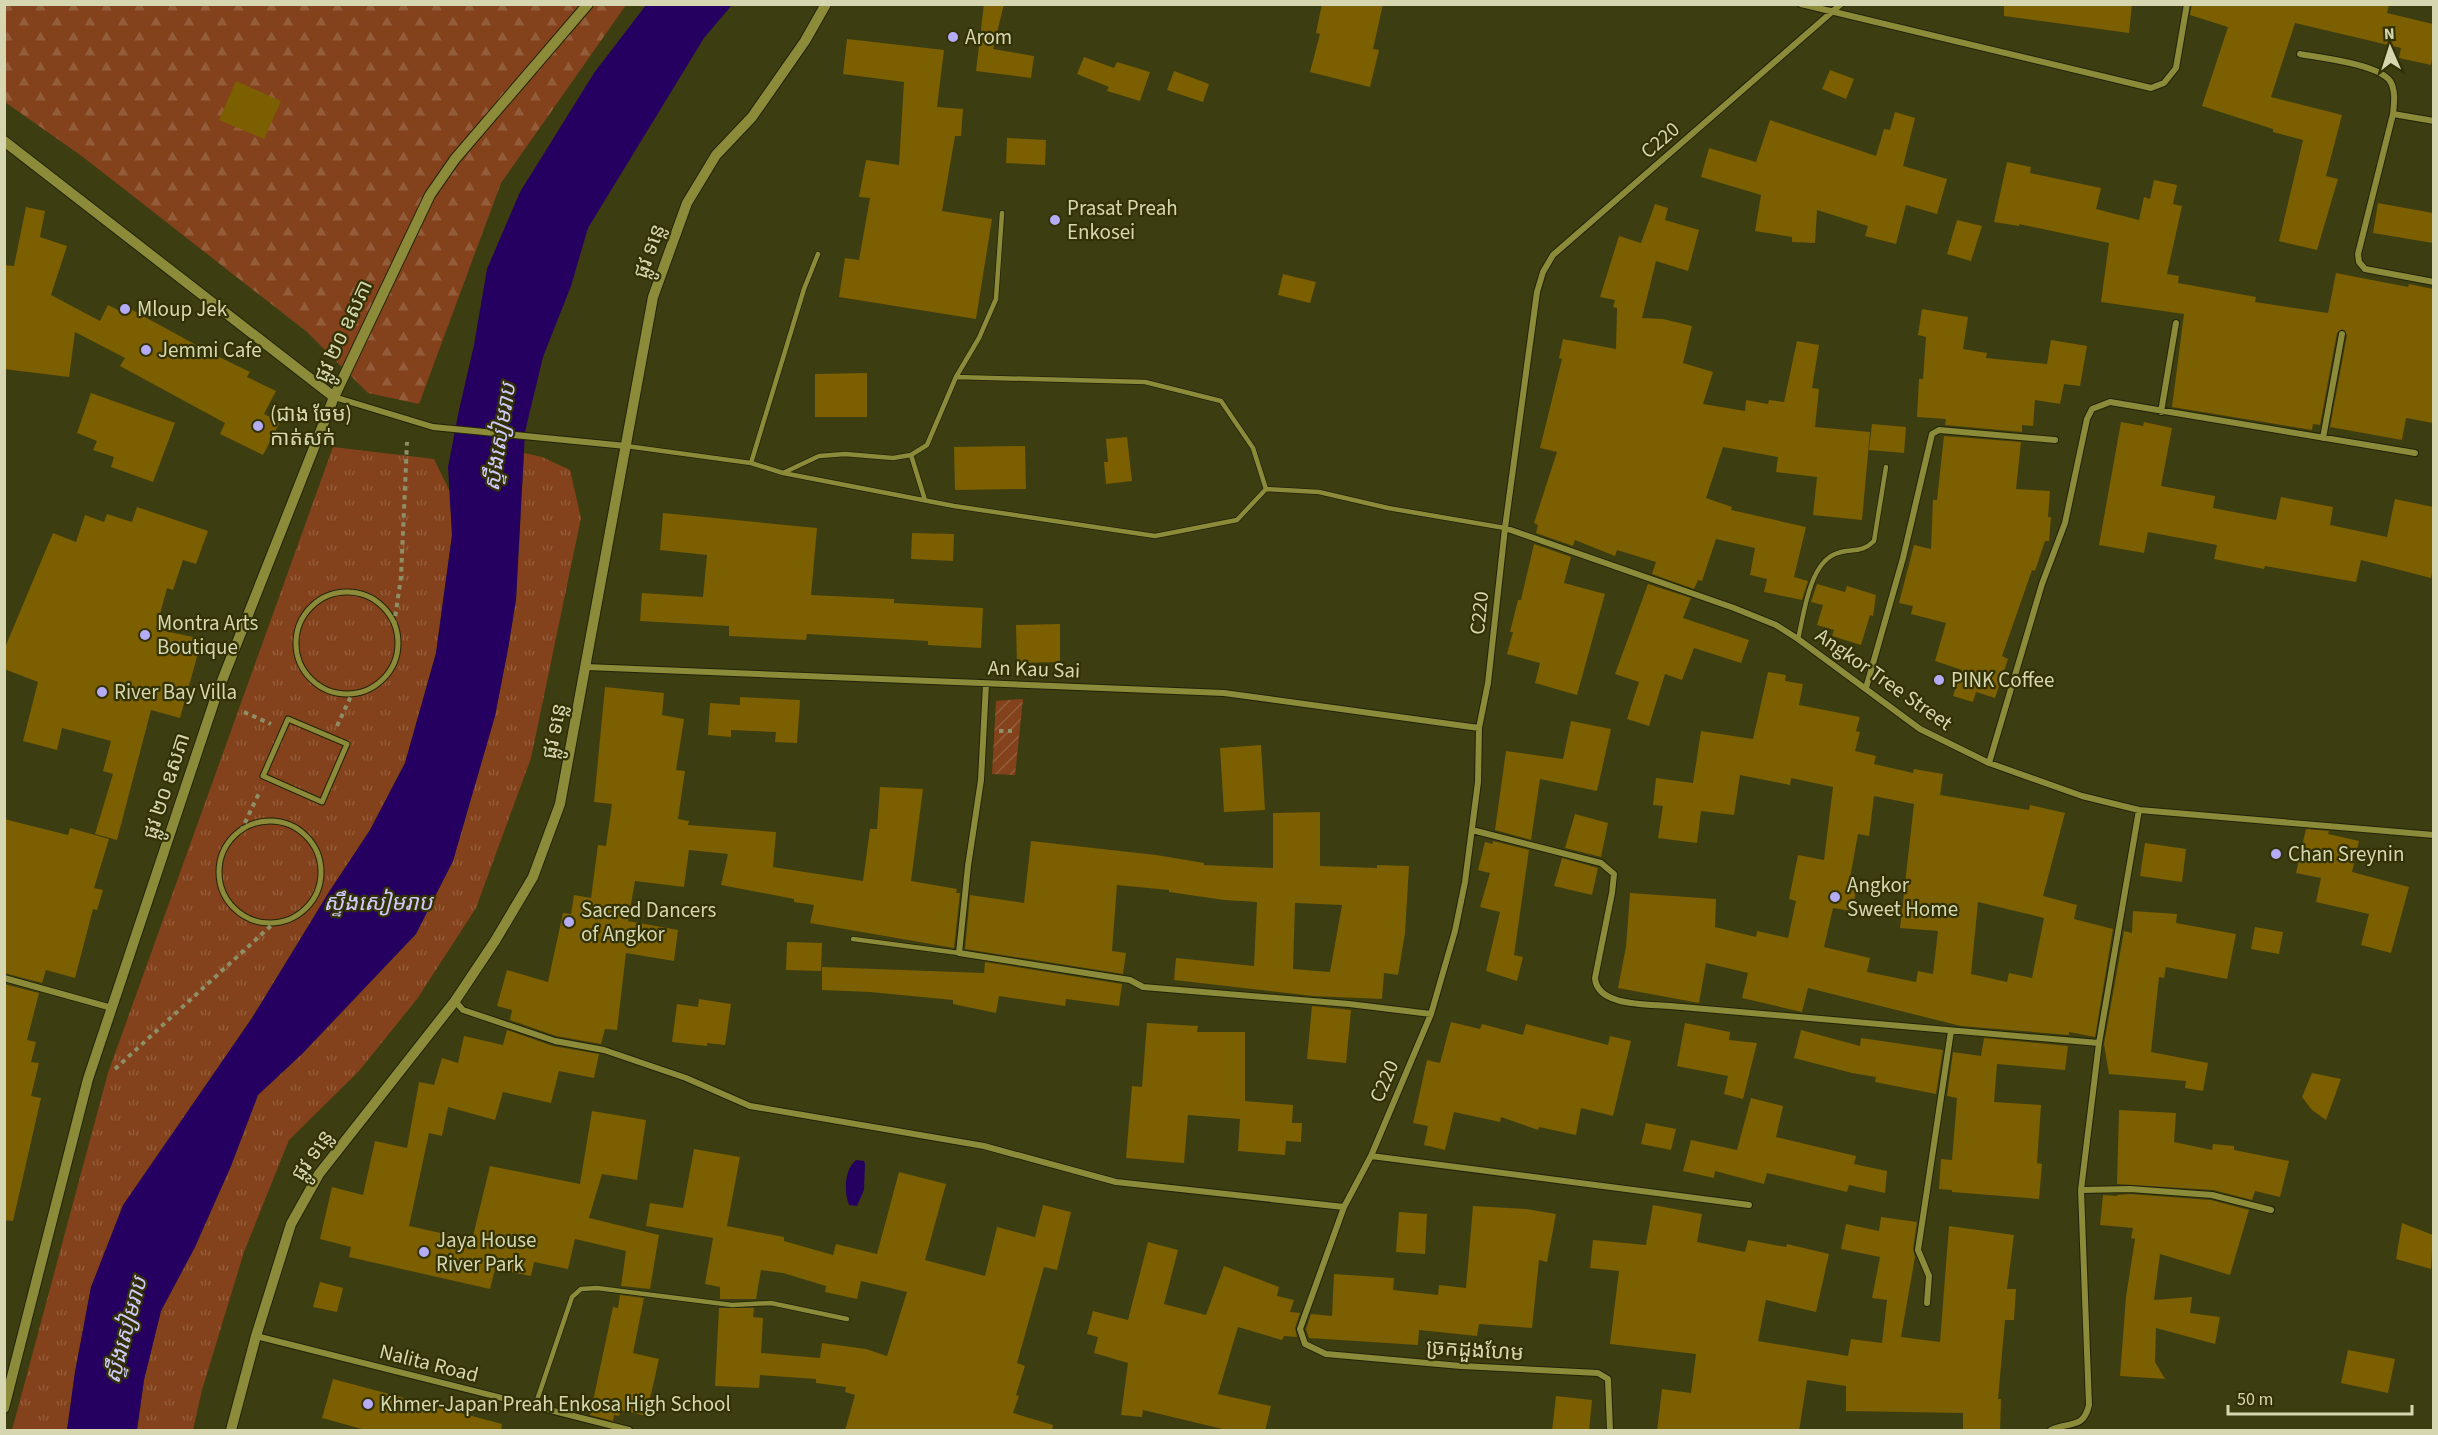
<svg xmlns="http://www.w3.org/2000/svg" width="2438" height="1435" font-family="'Source Sans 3','Noto Sans Khmer',sans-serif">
	<defs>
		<pattern id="forest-firs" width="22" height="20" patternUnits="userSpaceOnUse" patternTransform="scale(1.5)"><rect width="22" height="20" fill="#83421b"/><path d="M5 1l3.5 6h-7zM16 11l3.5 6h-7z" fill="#945d3a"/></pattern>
		<pattern id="park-tufts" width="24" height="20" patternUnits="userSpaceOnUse" patternTransform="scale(1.5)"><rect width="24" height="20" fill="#83421b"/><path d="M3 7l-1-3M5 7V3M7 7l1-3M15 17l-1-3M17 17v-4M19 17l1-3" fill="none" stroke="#945d3a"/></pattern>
		<pattern id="garden-furrows" width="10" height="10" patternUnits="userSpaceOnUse" patternTransform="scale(1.5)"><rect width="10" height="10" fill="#83421b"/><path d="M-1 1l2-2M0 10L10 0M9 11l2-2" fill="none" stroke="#945d3a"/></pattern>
	</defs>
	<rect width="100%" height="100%" fill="#3d3d12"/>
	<path fill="url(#forest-firs)" d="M5 5H626L501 183 419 404 368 393 307 332 83 157 5 102Z"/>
	<path fill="url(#park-tufts)" d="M333 447 434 459 450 492 452 535 436 653 405 763 370 830 329 892 252 1018 174 1132 91 1287 75 1372 67 1430H12L108 1073Z
		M524 453 542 457 570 470 581 518 531 758 476 908 417 999 359 1071 289 1140 244 1252 202 1390 193 1430H137L144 1380 161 1311 195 1247 231 1166 258 1095 302 1054 416 934 453 861 495 716 508 649 516 600Z"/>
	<path fill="url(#garden-furrows)" d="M1023 699 1015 775 992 774 996 701Z"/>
	<path fill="#260061" d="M646 5H732L704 38 588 228 571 286 543 357 525 432 516 600 508 649 495 716 453 861 416 934 302 1054 258 1095 231 1166 195 1247 161 1311 144 1380 137 1430H67L75 1372 91 1287 123 1205 252 1018 329 892 370 830 405 763 436 653 452 535 448 467 459 410 474 345 487 269 520 192 594 73Z
		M856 1160 864 1161 865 1164 864 1190 857 1206 849 1205C844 1192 844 1170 856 1160Z"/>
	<path fill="#7b5f00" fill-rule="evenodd" d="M984 4H1004L993 49 1034 56 1031 78 976 71Z
		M1322 4H1383L1373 49 1379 50 1370 87 1310 72 1320 34 1316 33Z
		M2004 4H2132L2129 33 2004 16Z
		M2192 4H2389L2387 13 2433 24V53L2431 65 2399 58 2401 48 2295 23 2271 97 2342 115 2326 176 2338 179 2317 250 2279 241 2303 140 2273 132V129L2202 106 2228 27 2190 15Z
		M847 39 944 50 937 107 963 109 961 136H955L942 211 992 219 976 319 839 297 845 258 859 260 870 198 859 197 866 160 899 165 904 82 843 74Z
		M1084 57 1114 68 1117 62 1150 72 1140 101 1107 91 1109 87 1077 74Z
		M1830 70 1854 79 1846 99 1822 89Z
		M1174 71 1209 84 1203 102 1167 90Z
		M236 81 281 101 264 139 219 120Z
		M1895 112 1915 118 1903 166 1947 179 1937 214 1906 205 1896 244 1865 236 1868 226 1817 210 1815 243 1792 242V237L1755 231 1761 195 1701 177 1709 148 1756 162 1770 120 1876 156 1884 129 1890 130Z
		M1007 138 1046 140 1045 165 1006 163Z
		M2007 162 2031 167 2030 173 2101 188 2096 209 2139 220 2144 197 2150 199 2154 180 2177 185 2173 204 2182 206 2167 274 2179 276 2178 283 2256 297 2255 302 2328 313 2336 273 2408 287 2409 284 2433 289V423L2406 418 2402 440 2330 427 2347 335 2342 329 2337 333 2320 425 2313 424 2312 430 2172 407 2184 314 2101 302 2109 243 2019 224V226L1994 222Z
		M2378 203 2433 213V243L2373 233Z
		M1655 204 1668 208 1665 220 1699 230 1688 271 1656 261 1642 318 1663 319 1692 326 1683 363 1713 372 1703 404 1745 411 1746 400 1768 404 1769 400 1784 402 1797 341 1819 345 1812 388 1819 389 1815 427 1870 432 1862 520 1813 515 1817 477 1776 472 1778 457 1723 447 1706 498 1732 507 1731 510 1806 527 1794 577 1808 581 1802 600 1764 592 1767 579 1750 575 1755 548 1716 539 1702 581 1698 580 1694 589 1652 574 1656 562 1617 550 1615 556 1575 540 1573 546 1536 533 1538 525 1534 523 1557 452 1540 448 1562 359 1559 358 1563 339 1616 349 1617 308 1613 307 1615 300 1600 297 1619 236 1641 243Z
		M26 207 45 211 40 237 67 246 51 295 100 321 108 305 120 311 123 305 209 352 250 372 247 377 276 391 264 414 280 422 263 455 220 434 225 423 120 366 125 358 75 332 69 377 4 369V265L14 266Z
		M1957 220 1982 226 1971 261 1947 254Z
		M1283 274 1316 282 1310 303 1278 295Z
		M1922 309 1968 317 1963 349 1987 353 1986 358 2047 364 2051 340 2087 346 2080 386 2064 384 2060 404 2035 400 2033 426 2022 425V432L1945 425 1946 419 1917 417 1919 379H1923L1926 337 1918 335Z
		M867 373V417H815V374Z
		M91 393 175 423 153 482 111 467 114 457 93 450 97 441 77 433Z
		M2121 422 2143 426 2144 422 2172 428 2161 486 2215 496 2213 508 2276 520 2281 497 2333 507 2330 525 2387 537 2395 499 2433 507V567L2431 578 2361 560 2356 582 2265 566 2264 569 2214 559 2217 545 2148 532 2144 553 2099 545Z
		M1872 424 1906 427 1904 453 1869 450Z
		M1944 436 2021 442 2016 489 2050 491 2048 517H2051L2049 541H2045L2035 571 2032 570 2002 656 2008 659 1995 698 1976 692 1973 702 1953 696 1962 670 1935 661 1946 623 1911 614 1913 606 1899 603 1914 545 1931 549 1933 500H1937Z
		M1127 437 1132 481 1106 484 1104 462H1108L1106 439Z
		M1025 446 1026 489 955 490 954 447Z
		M137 507 208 531 196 564 183 560 173 590 167 588 156 629 202 639 180 718 151 710 117 840 95 834 113 774 103 771 111 741 62 728 57 750 23 741 38 682 4 669V650L53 533 76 542 85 515 104 522 107 514 132 522Z
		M663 513 817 528 811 595 894 599V603L983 608 981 648 928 645V641L807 634 806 640 729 636V626L640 621 642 593 703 597 707 555 660 550Z
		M912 533 954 534 953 561 911 559Z
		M1534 544 1571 557 1564 583 1605 594 1577 695 1535 683 1540 663 1507 654 1513 632H1510L1518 600H1521Z
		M1648 584 1691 598 1683 618 1749 640 1741 663 1694 648 1682 680 1665 674 1649 726 1627 719 1639 682 1615 674Z
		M1817 584 1845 592 1847 586 1876 595 1873 616 1870 615 1861 645 1832 636 1834 630 1817 625 1823 605 1811 602Z
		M1060 624V662L1017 663 1016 625Z
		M1768 672 1786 675 1785 681 1803 684 1799 705 1860 717 1856 731 1860 732 1855 751 1876 756 1874 764 1913 773 1914 769 1943 774 1940 795 2029 810 2030 805 2065 813 2043 896 2077 905 2074 919 2113 929 2095 1037 2069 1032V1035L1961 1026 1808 988 1802 1012 1742 998 1748 973 1706 963 1699 1003 1618 988 1626 947 1630 893 1716 899 1715 927 1756 937 1757 931 1788 938 1796 901 1789 899 1798 855 1824 860 1833 787 1791 778 1790 785 1740 775 1734 815 1701 811 1697 843 1658 838 1663 806 1653 805 1656 778 1693 783 1701 731 1753 739ZM1874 796 1914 804 1900 928 1938 931 1933 974 1918 971 1916 982 1867 972 1870 958 1824 947 1833 908 1852 911 1856 891 1848 889 1858 834 1869 836ZM1978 902 2044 918 2032 978 2009 973 2007 982 1971 974Z
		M605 687 664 693 662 715 684 719 676 770 685 771 678 819 689 821 688 825 776 832 773 867 863 881 870 829H877L880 787 923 789 911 881 957 889 956 893H960L954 948 810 923 814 905 794 902V899L721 885 728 854 689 850 684 887 635 881 628 921 678 930 674 961 626 953 617 1030 605 1029 601 1044 556 1036 510 1020 512 1010 497 1006 507 970 548 982 563 913 571 914 574 895 591 898 598 845 606 846 612 804 594 802Z
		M740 697 800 700 797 743 775 742 776 732 731 730V737L708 735 710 703 740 705Z
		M1571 721 1611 729 1597 791 1540 779 1531 840 1495 830 1506 751 1563 759Z
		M1261 745 1265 810 1224 812 1220 748Z
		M1320 812V866L1377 868V865L1409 866 1405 933 1398 975 1384 973 1382 999 1313 996 1174 980 1176 958 1254 966 1257 902 1224 900 1169 892V890L1117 885 1112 951 1126 953 1123 974 965 949 970 895 1024 903 1031 841 1156 855 1204 863V865L1273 868V813ZM1295 903 1342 905 1330 972 1293 969Z
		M1575 814 1608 823 1601 857 1565 848Z
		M4 819 68 835 70 828 109 839 94 888 103 890 97 910 93 909 75 978 46 970 42 983 4 973Z
		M2306 829 2329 831 2328 834 2359 841 2352 872 2409 887 2391 953 2361 945 2369 914 2316 902 2321 878 2296 873Z
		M1493 841 1529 850 1514 955 1523 957 1517 981 1486 971 1500 912 1480 907 1490 873 1478 870 1485 842 1493 844Z
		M2145 843 2186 849 2182 882 2140 876Z
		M1562 858 1598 868 1592 895 1554 886Z
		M2133 911 2177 914 2176 923 2236 934 2227 979 2166 967 2164 978 2159 977 2151 1052 2208 1063 2203 1091 2185 1088 2186 1081 2109 1074 2104 1044 2124 931 2132 933Z
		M2255 927 2283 932 2279 954 2251 949Z
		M787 942 822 943 821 971 786 970Z
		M985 962 1122 984 1119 1006 1066 999 1065 1006 999 996 996 1013 953 1004V1000L870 992 822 990V967L984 973Z
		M4 984 39 993 27 1040 36 1042 31 1062 39 1063 31 1096 41 1098 13 1221 4 1220Z
		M699 999 731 1004 725 1045 707 1043V1046L672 1042 677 1004 698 1007Z
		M1312 1006 1351 1010 1346 1063 1307 1059Z
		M1451 1022 1480 1029 1482 1024 1523 1035 1526 1024 1608 1045 1610 1036 1631 1041 1613 1116 1581 1108 1576 1135 1539 1127 1538 1130 1501 1117 1500 1122 1454 1112 1445 1150 1424 1145 1428 1126 1413 1123 1427 1060 1440 1063Z
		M1147 1023 1198 1026 1197 1032H1245V1101L1293 1105 1292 1123H1302L1301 1142 1286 1141 1285 1155 1238 1151 1240 1119 1188 1115 1184 1163 1126 1158 1132 1086 1142 1087Z
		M1685 1023 1730 1032 1729 1040 1757 1043 1743 1099 1724 1094 1728 1076 1677 1066Z
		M507 1030 553 1046 599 1054 594 1078 559 1071 551 1103 503 1092 495 1120 448 1107 442 1136 429 1133 409 1226 472 1240 490 1166 580 1184 592 1111 646 1120 637 1180 602 1174 589 1218 659 1235 650 1289 621 1286 626 1251 575 1239 568 1269 534 1262 531 1276 495 1269 490 1289 349 1257 351 1247 320 1239 332 1187 363 1195 375 1141 407 1148 419 1082 434 1085 442 1058 458 1063 464 1036 503 1045Z
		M1801 1030 1860 1046 1861 1038 1943 1050 1936 1094 1875 1082 1876 1077 1852 1073 1794 1058Z
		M1984 1038 2068 1046 2065 1070 1997 1064 1994 1102 2041 1105 2037 1163 2042 1164 2039 1199 1952 1192V1190L1939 1189 1941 1159 1952 1160 1957 1098 1947 1096 1953 1052 1981 1056Z
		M2312 1073 2341 1079 2326 1120 2312 1110 2302 1097Z
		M1751 1098 1783 1106 1776 1137 1856 1156 1854 1164 1887 1171 1885 1193 1849 1185 1847 1192 1767 1173 1764 1184 1715 1171 1714 1178 1683 1171 1691 1140 1737 1150Z
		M2119 1110 2176 1113 2174 1142 2212 1150 2213 1144 2234 1146V1150L2289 1161 2280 1197 2255 1191 2252 1200 2213 1190 2117 1184Z
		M1646 1123 1676 1129 1671 1150 1641 1144Z
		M694 1149 740 1157 727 1226 784 1237V1241L833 1255 836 1244 877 1254 899 1172 946 1184 925 1260 985 1276 997 1227 1035 1237 1043 1205 1071 1212 1057 1270 1044 1267 1017 1363 1025 1366 1016 1395 1019 1396 1013 1413 1053 1425 1052 1431H845L855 1395 845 1392 846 1387 816 1383V1379L760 1375 759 1388 715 1386 719 1308H754L753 1317 763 1318 761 1353 820 1358 822 1343 866 1349 887 1356 907 1292 861 1281 857 1299 825 1292 826 1286 783 1273 761 1270 756 1299H720V1287L705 1284 713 1238 646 1226 650 1203 683 1208Z
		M2130 1194 2211 1200 2249 1210 2230 1275 2160 1254 2154 1300 2192 1297 2190 1313 2220 1317 2215 1344 2156 1328 2155 1362 2165 1379 2120 1376 2126 1297 2135 1239 2131 1238 2133 1228 2100 1225 2103 1195 2117 1196V1195Z
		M1653 1205 1702 1214 1697 1242 1745 1252 1748 1240 1786 1247 1787 1244 1829 1254 1816 1312 1766 1300 1758 1341 1848 1356 1851 1339 1882 1343 1887 1300 1872 1298 1880 1257 1841 1249 1846 1224 1879 1231 1881 1217 1917 1222 1913 1249 1915 1257 1901 1337 1940 1342 1949 1226 2014 1235 2007 1289H2016L2014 1320H2005L1998 1399H2001L2000 1431H1963V1413L1846 1411V1386L1807 1380 1799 1431H1657L1662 1389 1691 1393 1696 1354 1610 1344 1619 1271 1590 1268 1593 1240 1646 1245Z
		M1473 1206 1526 1209 1556 1214 1547 1262 1539 1260 1532 1328 1479 1324 1477 1336 1419 1330 1418 1345 1309 1338 1306 1329 1311 1314 1332 1316 1334 1274 1394 1278 1393 1290 1438 1295 1439 1285 1466 1288Z
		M1399 1212 1427 1214 1425 1254 1396 1252Z
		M2402 1223 2433 1235 2431 1269 2396 1259Z
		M1148 1242 1178 1250 1164 1304 1206 1315 1224 1266 1279 1287 1277 1296 1294 1300 1290 1312 1300 1313 1295 1328 1297 1337 1284 1336 1282 1340 1238 1327 1218 1394 1271 1406 1265 1431H1231L1143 1410 1142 1417 1121 1415 1128 1363 1094 1353 1098 1337 1087 1334 1093 1311 1128 1320Z
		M320 1282 343 1288 337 1312 313 1307Z
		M620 1295 644 1298 633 1353 659 1359 646 1416 621 1410 619 1416 614 1415 613 1421 590 1415 613 1307 618 1308Z
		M2348 1350 2395 1359 2388 1393 2341 1383Z
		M333 1379 502 1424 501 1431H369L322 1418Z
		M1556 1396 1592 1400 1589 1431H1552Z"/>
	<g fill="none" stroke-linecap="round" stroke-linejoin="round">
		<g stroke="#232309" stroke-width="6">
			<path id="service" d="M956 377 1145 382 1221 401 1253 448 1266 489
				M626 446 751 463 783 473 954 506 1155 536 1237 520 1266 489 1319 492 1388 508 1505 528
				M911 455 925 500
				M751 463 804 289 818 254
				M783 473 819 456 845 454 893 458 911 455 927 445 956 377 979 338 996 299 1002 213
				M1798 639C1804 614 1809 565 1835 554 1850 547 1860 555 1874 541L1886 467
				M853 939 959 953
				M535 1406 572 1297 581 1289 597 1288 732 1305 771 1303 847 1319"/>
		</g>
		<g stroke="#232309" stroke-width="7">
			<path id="pedestrian" d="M296 643a51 51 0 1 1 102 0a51 51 0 1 1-102 0Z
				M288 719 347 744 322 802 263 776Z
				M219 872a51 51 0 1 1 102 0a51 51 0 1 1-102 0Z"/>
		</g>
		<g stroke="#232309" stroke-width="8">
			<path id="minor" d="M1801 4 2151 88 2164 83 2176 68 2187 4
				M2300 54C2321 58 2378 64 2390 81 2396 90 2394 104 2393 114
				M2434 121 2393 114 2358 254 2359 262 2365 269 2434 282
				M334 397 433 427 626 446
				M2161 412 2176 323
				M2323 438 2342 334
				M1505 528 1734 608 1776 625 1798 639 1920 729 1989 763 2082 796 2139 810 2434 835
				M586 667 1224 693 1479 728
				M986 684 981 780 968 866 959 953 1130 980 1143 987 1349 1004 1431 1014
				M1866 688 1903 558 1932 434 1939 430 2055 440
				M1989 763 2042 584 2065 523 2087 419 2092 409 2110 402 2415 453
				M1472 830 1601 863 1614 874 1612 893 1595 978C1597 1007 1649 1004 1670 1006L2099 1043
				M4 978 112 1008
				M455 1001 463 1010 555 1041 604 1050 686 1078 750 1106 984 1146 1116 1182 1344 1207
				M1371 1156 1749 1205
				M2081 1190 2130 1189 2212 1195 2271 1210
				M1927 1303 1929 1276 1918 1250 1951 1031
				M256 1336 629 1430
				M1610 1430 1608 1379 1598 1373 1461 1366 1326 1354 1305 1344 1300 1329 1344 1207 1371 1156 1431 1014 1455 931 1465 882 1478 782 1479 728 1488 683 1505 528 1537 292 1543 272 1553 255 1841 4
				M2051 1430C2070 1421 2083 1430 2089 1405L2081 1190 2099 1043 2139 810"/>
		</g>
		<g stroke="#232309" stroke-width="12">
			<path id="tertiary" d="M4 141 334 397
				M4 1408 88 1079 216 696 334 397 430 195 455 159 588 4
				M231 1430 256 1336 291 1224 319 1174 455 1001 495 941 533 877 560 804 653 297 687 203 716 155 752 117 805 41 826 4"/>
		</g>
		<path stroke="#8e8f66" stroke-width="4" stroke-dasharray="4.5 4.5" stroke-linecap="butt" d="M394 625 401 577 407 442
			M244 712 271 724
			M337 726 352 694
			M999 731H1012
			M241 831 260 791
			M115 1069 275 922"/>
		<use href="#service" stroke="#8b8b3a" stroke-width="4.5"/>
		<use href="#pedestrian" stroke="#8b8b3a" stroke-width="5"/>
		<use href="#minor" stroke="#8b8b3a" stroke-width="6"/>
		<use href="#tertiary" stroke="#8b8b3a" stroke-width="10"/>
	</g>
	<g fill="#b5acf8" stroke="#333205" stroke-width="2">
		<circle cx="953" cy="37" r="6"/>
		<circle cx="1055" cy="220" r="6"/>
		<circle cx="125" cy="309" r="6"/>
		<circle cx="146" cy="350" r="6"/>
		<circle cx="258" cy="426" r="6"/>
		<circle cx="145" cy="635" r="6"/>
		<circle cx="1939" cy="680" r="6"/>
		<circle cx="102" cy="692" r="6"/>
		<circle cx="2276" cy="854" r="6"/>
		<circle cx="1835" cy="897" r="6"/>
		<circle cx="569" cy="922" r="6"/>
		<circle cx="424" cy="1252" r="6"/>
		<circle cx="368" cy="1404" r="6"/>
	</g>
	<g text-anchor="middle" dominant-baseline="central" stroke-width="4.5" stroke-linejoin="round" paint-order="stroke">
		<g font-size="21" fill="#d6d7b0" stroke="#333205" text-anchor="start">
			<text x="965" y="37">Arom</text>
			<text x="1067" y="208">Prasat Preah<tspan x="1067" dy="24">Enkosei</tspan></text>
			<text x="137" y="309">Mloup Jek</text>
			<text x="158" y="350">Jemmi Cafe</text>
			<text x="270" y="414">(ជាង ចែម)<tspan x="270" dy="24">កាត់សក់</tspan></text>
			<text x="157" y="623">Montra Arts<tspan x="157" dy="24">Boutique</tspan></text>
			<text x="1951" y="680">PINK Coffee</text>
			<text x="114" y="692">River Bay Villa</text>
			<text x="2288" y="854">Chan Sreynin</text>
			<text x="1847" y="885">Angkor<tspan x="1847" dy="24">Sweet Home</tspan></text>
			<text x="581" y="910">Sacred Dancers<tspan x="581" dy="24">of Angkor</tspan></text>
			<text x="436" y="1240">Jaya House<tspan x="436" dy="24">River Park</tspan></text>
			<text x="380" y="1404">Khmer-Japan Preah Enkosa High School</text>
		</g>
		<g font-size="21" fill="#d6d7b0" stroke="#333205">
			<text transform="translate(1660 140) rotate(-41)">C220</text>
			<text transform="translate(649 251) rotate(-70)">ផ្លូវ ទន្លេ</text>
			<text transform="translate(343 331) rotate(-65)">ផ្លូវ ២០ ឧសភា</text>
			<text transform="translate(1479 613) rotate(-84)">C220</text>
			<text transform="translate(1034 669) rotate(2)">An Kau Sai</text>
			<text transform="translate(1884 679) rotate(35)">Angkor Tree Street</text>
			<text transform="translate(554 731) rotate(-79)">ផ្លូវ ទន្លេ</text>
			<text transform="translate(166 786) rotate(-72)">ផ្លូវ ២០ ឧសភា</text>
			<text transform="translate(1384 1081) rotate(-67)">C220</text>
			<text transform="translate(312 1155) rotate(-55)">ផ្លូវ ទន្លេ</text>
			<text transform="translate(1475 1350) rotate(4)">ច្រកដួងហែម</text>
			<text transform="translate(429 1363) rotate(14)">Nalita Road</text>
		</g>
		<g font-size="22" font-style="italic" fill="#cfcafd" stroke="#333205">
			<text transform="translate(500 437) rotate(-81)">ស្ទឹងសៀមរាប</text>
			<text x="378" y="903">ស្ទឹងសៀមរាប</text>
			<text transform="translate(126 1330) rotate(-75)">ស្ទឹងសៀមរាប</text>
		</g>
	</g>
	<rect width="2438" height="1435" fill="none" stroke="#d6d7b0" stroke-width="12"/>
	<g transform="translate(2390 48) rotate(357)" stroke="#333205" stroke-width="4.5" paint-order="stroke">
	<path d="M0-4.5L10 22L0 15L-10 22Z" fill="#d6d7b0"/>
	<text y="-9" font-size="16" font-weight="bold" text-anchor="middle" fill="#d6d7b0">N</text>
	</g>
	<path d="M2228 1405v9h184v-9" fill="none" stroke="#d6d7b0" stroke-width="3"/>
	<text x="2237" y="1405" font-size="18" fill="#d6d7b0" stroke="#333205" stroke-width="4.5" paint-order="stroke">50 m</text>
</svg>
